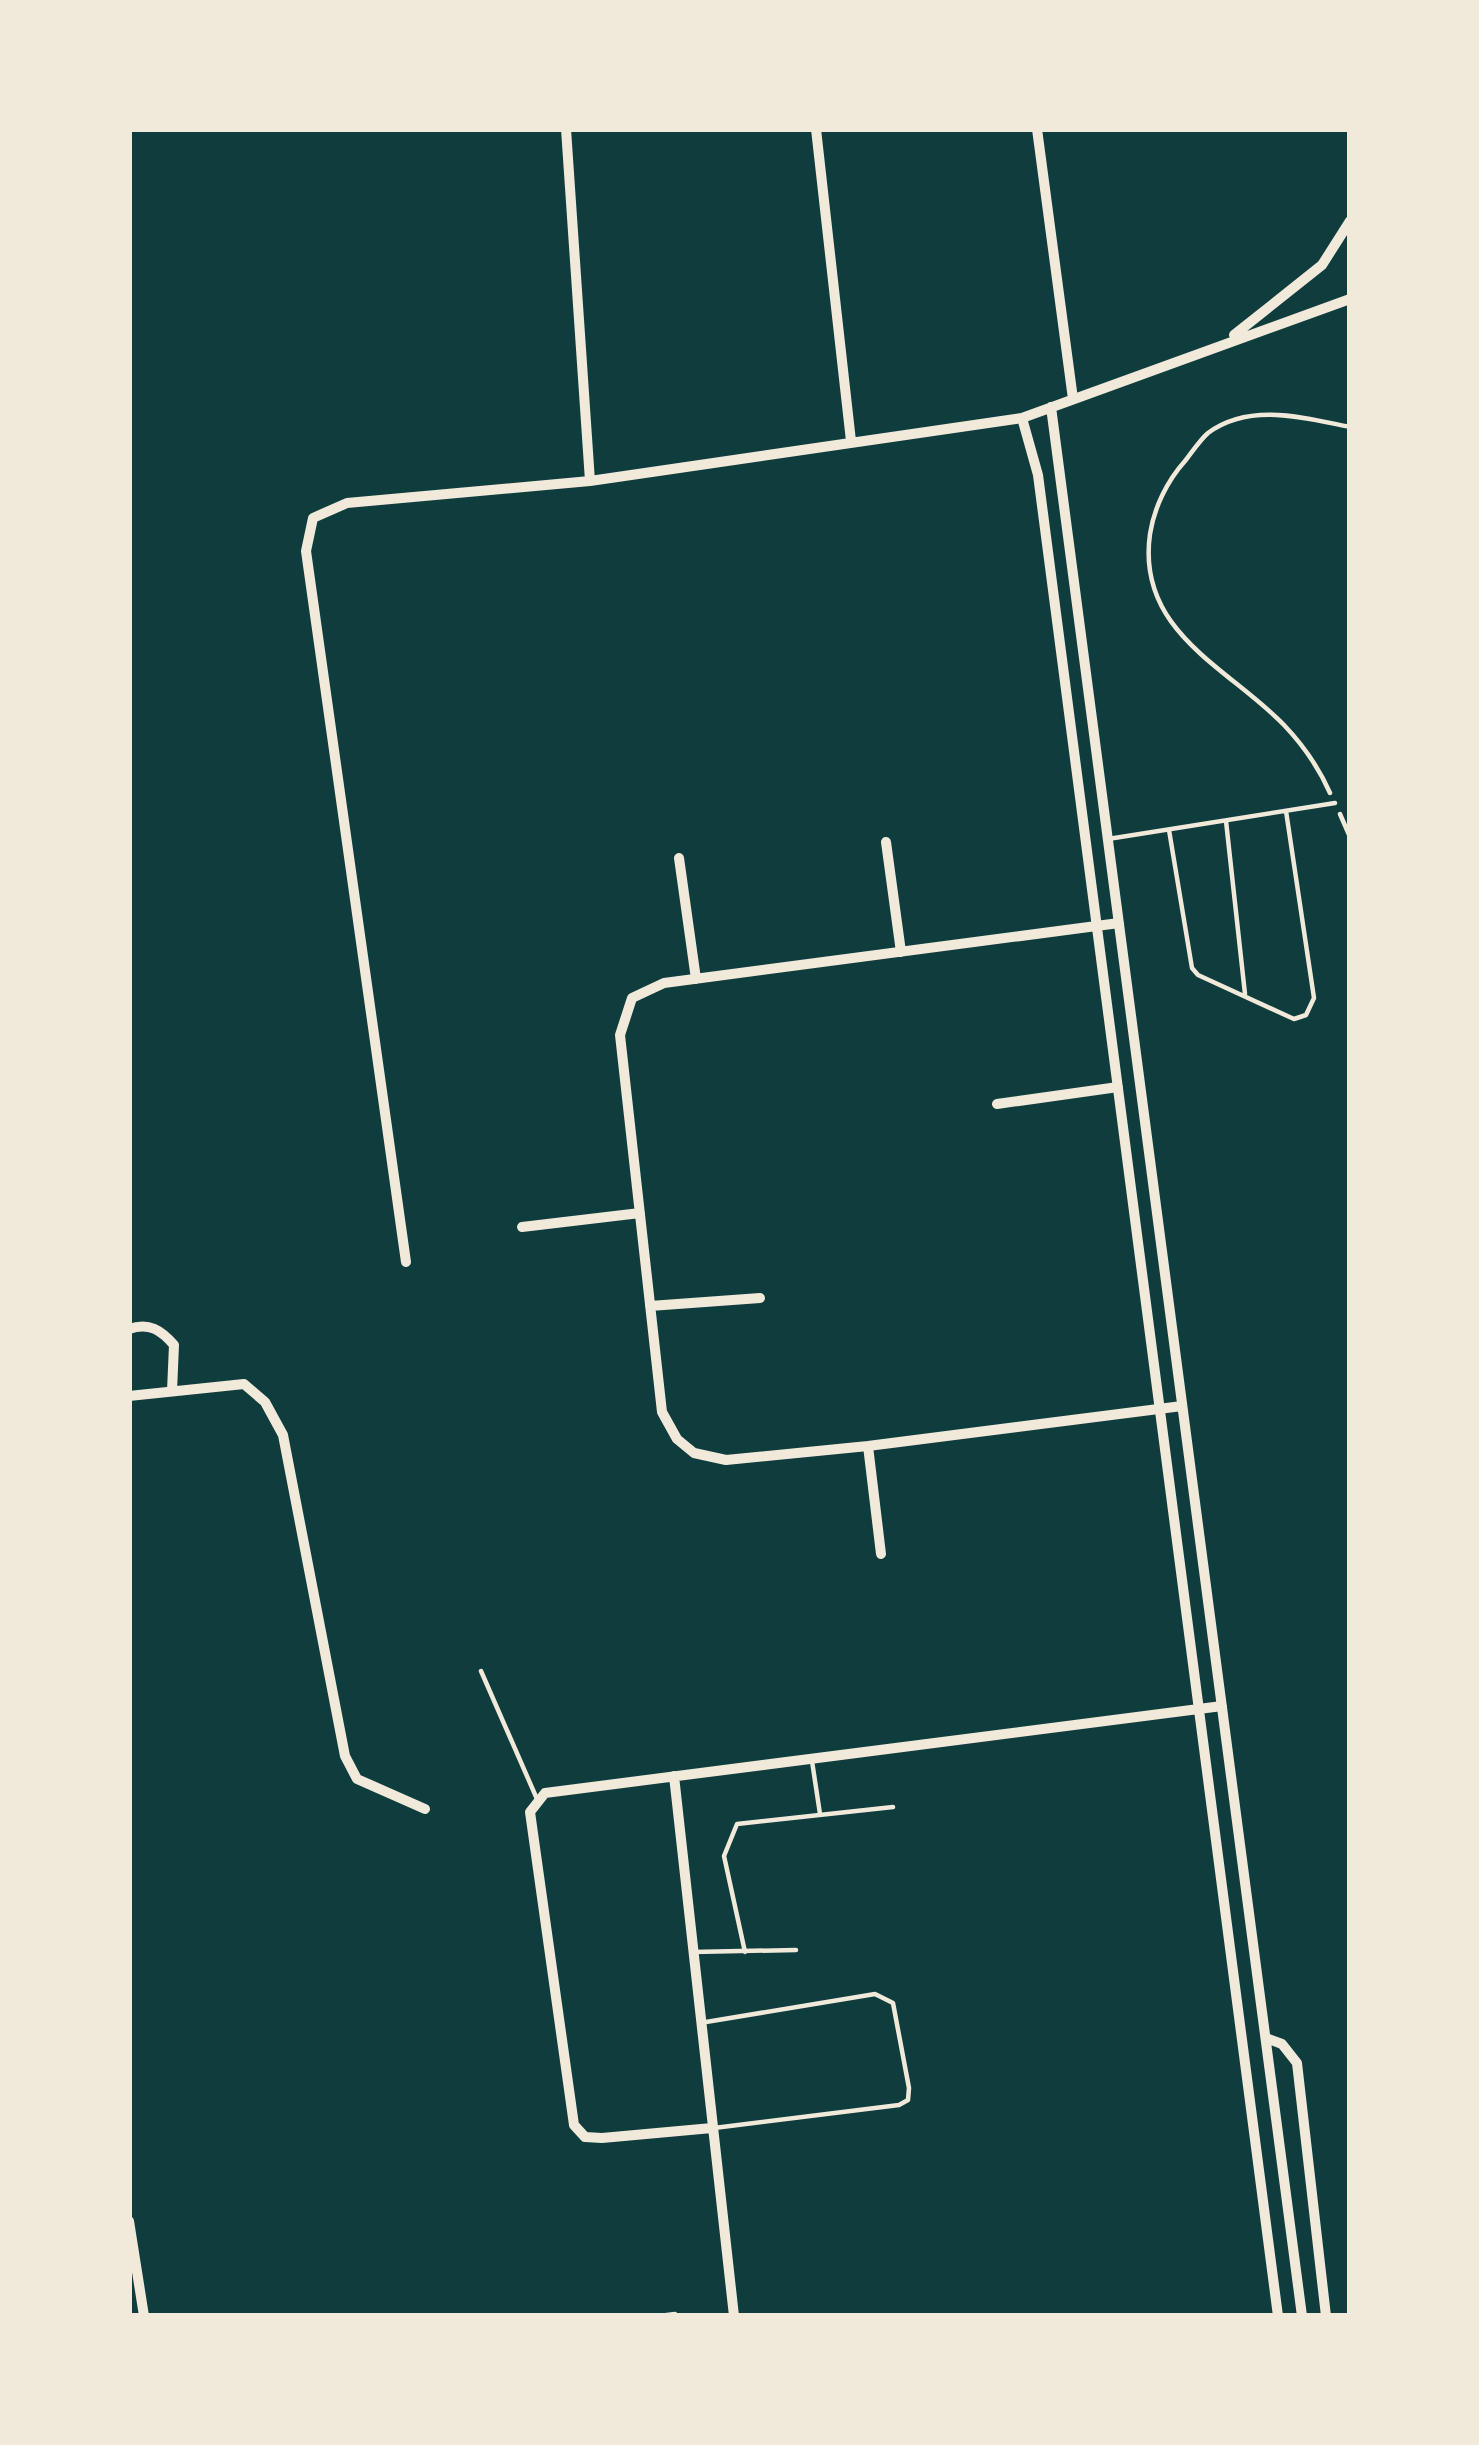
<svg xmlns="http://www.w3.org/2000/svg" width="1479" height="2445" font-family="'Alegreya Sans',sans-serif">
	<rect width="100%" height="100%" fill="#0f3d3e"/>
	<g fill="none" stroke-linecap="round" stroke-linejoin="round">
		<path stroke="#f1e9da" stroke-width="4.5" d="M1330 793C1319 768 1303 745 1284 725 1229 668 1136 632 1150 534 1154 508 1167 481 1185 461 1192 452 1200 440 1208 433 1250 402 1305 418 1350 427
			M1340 814 1350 837"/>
		<path stroke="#f1e9da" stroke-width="4.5" d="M1226 821 1245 994
			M1169 830 1192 968 1198 975 1294 1019 1306 1015 1314 998 1286 811
			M1108 839 1335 803
			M481 1671 537 1799
			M812 1761 820 1814
			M693 1952 796 1950
			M745 1952 724 1856 737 1824 893 1807
			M706 2022 875 1994 893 2003 909 2088 908 2100 899 2105 714 2128
			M659 2316 675 2314"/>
		<path stroke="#f1e9da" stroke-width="10" d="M566 129 590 481
			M816 129 851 441
			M1037 129 1073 399
			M1234 335 1322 265 1350 221
			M1051 407 1302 2316
			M1022 418 1038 475 1278 2316
			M886 842 901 952
			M679 858 696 979
			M1119 923 664 983 632 998 620 1035 662 1412 677 1439 694 1453 726 1460 868 1446 1182 1406
			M997 1104 1118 1087
			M522 1227 640 1213
			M406 1262 306 551 313 518 347 503 590 481 1022 418 1350 299
			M650 1306 760 1298
			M129 1329C149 1322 161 1330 174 1345L172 1391
			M129 1396 244 1384 265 1402 283 1435 345 1756 357 1779 425 1809
			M868 1446 881 1554
			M674 1776 734 2316
			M1266 2038 1282 2044 1297 2063 1326 2316
			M712 2128 602 2138 585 2137 574 2125 530 1812 545 1793 1222 1706
			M129 2221 144 2316"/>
	</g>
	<rect width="1479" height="2445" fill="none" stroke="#f1e9da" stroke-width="264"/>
</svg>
